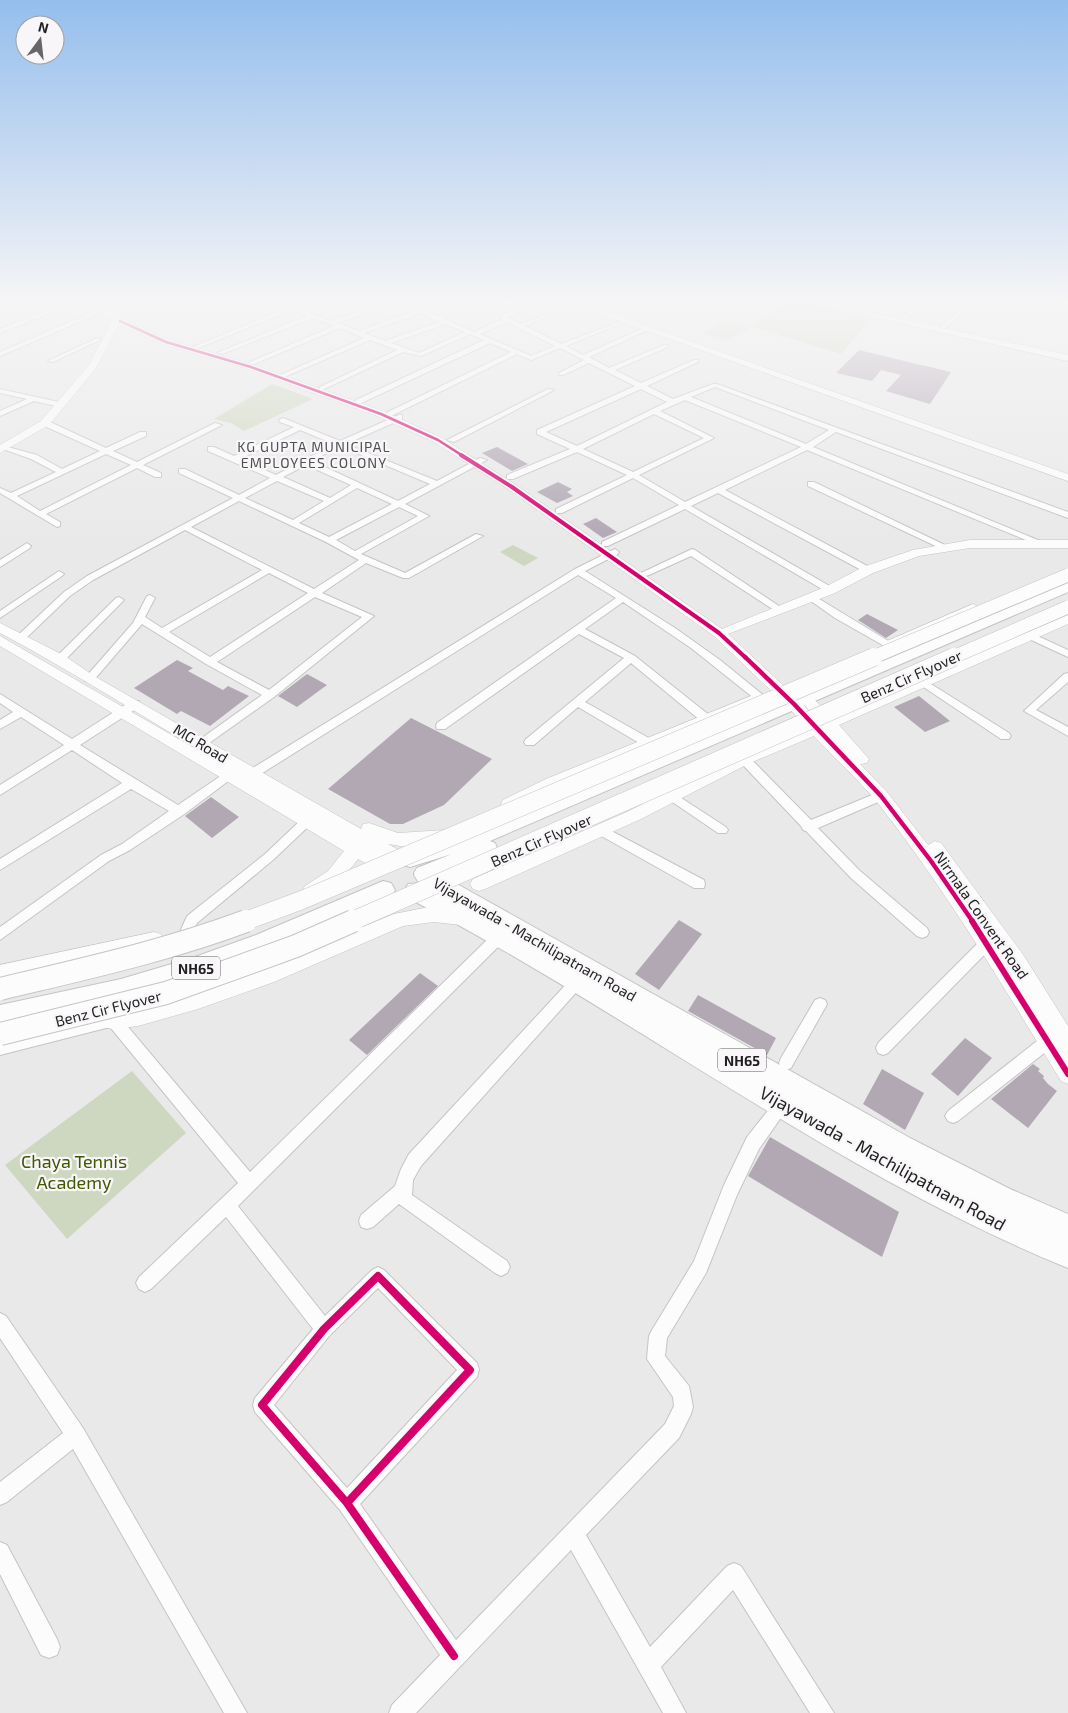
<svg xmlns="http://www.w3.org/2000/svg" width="1068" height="1713" font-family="'Exo 2',sans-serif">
	<rect width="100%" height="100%" fill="#eae9ea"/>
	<path fill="#ced7bf" d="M792 300 872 318 841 354 753 327 726 340 703 333 730 320 750 327Z
		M272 384 313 399 244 431 231 423 214 419Z
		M513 545 538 558 524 566 500 552Z
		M132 1071 186 1133 67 1239 5 1165Z"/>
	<path fill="#b2a8b4" d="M859 350 917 364 951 372 930 404 886 391 901 375 881 370 872 381 836 373Z
		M497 447 528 464 512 471 482 453Z
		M558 482 572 489 567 492 573 496 557 503 537 492Z
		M596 518 617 532 603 538 583 524Z
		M867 614 898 630 886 638 858 620Z
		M177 660 193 668 188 671 223 690 228 686 249 696 210 726 181 711 177 714 134 688Z
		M307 674 327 685 297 707 278 696Z
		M919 696 950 721 925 732 894 707Z
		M411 718 492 759 444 805 403 824H390L328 789Z
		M211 797 239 817 212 838 185 816Z
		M679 920 702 934 659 990 635 974Z
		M420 973 438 986 367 1055 349 1040Z
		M698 995 776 1038 767 1055 688 1011Z
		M965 1038 992 1058 958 1096 931 1074Z
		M1033 1064 1040 1069 1038 1071 1044 1076 1043 1078 1048 1084 1057 1091 1028 1128 991 1099Z
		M882 1069 924 1093 905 1130 863 1104Z
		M770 1137 899 1212 882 1257 748 1176Z"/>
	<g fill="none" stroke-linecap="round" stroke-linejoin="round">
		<g stroke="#c5c4c5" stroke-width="2">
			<path id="street" d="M29 300H37L0 315V311Z
				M75 300 80 301 0 333V329Z
				M335 300H344L307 312 331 321 392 300H400L407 303 428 300 413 305 437 316 480 300H488L442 318 474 332 502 319 500 316 534 301 536 304 507 317 520 324 562 309V311L525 326 561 344 627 319V321L566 346 583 355 646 327H650V329L589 357 609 368 664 345H668V347L615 370 641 383 694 360H698V362L647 386 673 399 713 384H717L1068 512V518L836 432 813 447 1045 543 1038 545 807 450 725 490 871 568V572H865L718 493 691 506 833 588V592H827L685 509 608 546H602V542L679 505 633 478 562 513H556V509L627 475 577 452 513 479H507V475L570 449 537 434V430L635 386 589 363 563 375H559V373L584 360 560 348 531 360 517 354 391 416 387 414 388 412 511 352 490 343 359 404 355 402 356 400 484 340 470 334 421 356 403 352 322 390 320 389V387L397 350 370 340 282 378H278V376L364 338 340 328 254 364H250V362L334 326 313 318 222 354 217 353 307 316 292 310 198 348 193 347 290 307 302 309ZM397 303 415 311 359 331 337 323ZM421 313 440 322 385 341 364 333ZM507 322 555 346 531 356 480 334ZM446 324 465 332 419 353 391 343ZM715 387 829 430 806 444 691 397ZM641 389 667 402 577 446 546 432ZM685 400 801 447 685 502 639 475 714 438 660 411ZM654 414 704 438 633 472 583 449Z
				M865 300H872L859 310H855V308Z
				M923 300H929L905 320H901V318Z
				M972 300H978L945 328H941V326Z
				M100 309 102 312 0 356V352Z
				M97 338 102 339 53 362 48 361Z
				M0 389 63 403 64 405 60 407 34 401 0 416V411L27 399 0 393Z
				M548 389 554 390 454 442 447 440Z
				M399 415H402V419L346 444 437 481 480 458 487 460 405 504 429 516 361 554 405 573 476 534 483 536 409 578H403L366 563 322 593 374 616 274 697 205 746 201 747 195 743 262 695 206 664 142 624 93 681H85L84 679 133 623 147 596 150 595 155 598 145 617 162 628 262 570 185 530 93 580 70 596 24 640H16L15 638 64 592 87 576 233 498 179 473V469H185L239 495 270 478 208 451V447H214L234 456 294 427 280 422 279 420 283 418 340 441ZM300 430 334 444 276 475 240 459ZM340 446 430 484 398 501 312 461ZM306 465 351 485 330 498 283 477ZM277 481 324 501 293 520 245 498ZM357 488 392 504 329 537 299 523ZM239 501 326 542 359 560 314 589 191 527ZM399 507 418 516 355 551 336 540ZM269 573 308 593 210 657 169 632ZM315 597 362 617 269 690 217 662Z
				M42 421H48L106 448 140 432H146V436L113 451 137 462 215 423 222 425 143 465 161 473V477H155L137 468 46 514 60 522V526L57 527 0 493V488L11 493 56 472 31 459 0 448 4 446 37 455 62 469 100 451 42 425ZM106 454 131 465 40 511 17 496Z
				M808 482H814L949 547 942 549 808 486Z
				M27 543 31 546 30 548 0 567V560Z
				M615 549 619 552 618 554 585 571 675 628 720 660 763 695V699H755L691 648 623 602 585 629 635 656 709 715 710 718 709 721H701L631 663 585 702 654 741 656 744 654 747H646L578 707 534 745H526L524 742 526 739 624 658 579 634 445 729H437L436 726 437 723 616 598 578 575 256 777H248L246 774 248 771 575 569Z
				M692 549 695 550 785 610 783 612H777L691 556 649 575 646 576 641 573Z
				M59 571 64 574 62 576 0 618V611Z
				M811 594 895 645 890 648 886 647 835 618 808 599V595Z
				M119 597 124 600 122 602 64 661H56V657L116 598Z
				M1031 633 1068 650V657L1027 638 1026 636Z
				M1068 673V682L1036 710 1068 727V736L1024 711 1064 674Z
				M923 679 1009 733 1011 736 1009 739H1001L919 684V680Z
				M0 694 72 739 131 701H139L140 704 139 707 80 745 178 805 225 773 229 772 235 776 183 815 130 850 109 861 0 940V927L101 855 122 844 169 811 131 789 0 870V859L122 783 72 750 0 795V785L64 745 21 717 0 729V720L13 712 0 703Z
				M744 755 748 756 811 820 877 793H885L887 796 885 799 818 828 859 870 927 928 929 932 927 936 922 938 917 936 851 878 806 831 803 830 801 826 740 762 738 759 740 756Z
				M672 792 726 827 728 830 726 833H718L668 799 666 796 668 793Z
				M307 816 311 818 313 821 311 824 273 860 197 923 191 938 186 940 181 938 179 934 187 916 265 854 303 818Z
				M600 825 704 880 705 884 704 888H694L596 833 594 830Z
				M499 931 504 933 506 937 504 941 238 1206 325 1316 372 1270 378 1267 384 1270 477 1363 479 1370 477 1377 360 1504 456 1640 665 1424 674 1406 673 1397 647 1359 649 1336 652 1330 694 1261 724 1185 747 1137 777 1099 782 1097 787 1099 790 1104 787 1109 759 1149 737 1195 706 1273 667 1338 665 1356 689 1386 693 1407 691 1414 679 1438 586 1535 650 1647 727 1566 734 1563 741 1566 834 1713H810L733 1590 661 1667 686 1713H663L571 1550 416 1713H389L392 1705 440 1655 340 1510 255 1412 253 1405 255 1398 313 1329 226 1217 151 1289 145 1292 139 1289 136 1283 139 1277 238 1183 110 1027 0 1055V1041L113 1014 118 1015 250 1172 494 933ZM378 1288 457 1370 347 1488 274 1405 330 1335Z
				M987 937 992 939 994 943 992 947 888 1053 883 1055 878 1053 876 1048 878 1043 982 939Z
				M576 977 581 979 583 983 581 987 421 1166 413 1180 412 1195 507 1261 510 1267 507 1273 501 1276 495 1273 399 1204 373 1227 367 1229 361 1227 359 1221 361 1215 395 1186 401 1169 409 1154 571 979Z
				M820 998 825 1000 827 1004 825 1008 791 1068 786 1070 781 1068 779 1063 781 1058 815 1000Z
				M1047 1035 1052 1037 1054 1042 1052 1047 958 1121 953 1123 948 1121 945 1116 948 1111 1042 1037Z
				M0 1313 6 1316 83 1428 247 1713H224L73 1449 7 1502 0 1505V1482L63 1433 0 1338Z
				M0 1542 7 1545 57 1639 60 1647 57 1655 49 1658 41 1655 0 1574Z"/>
		</g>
		<g stroke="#c5c4c5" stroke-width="1">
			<path id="secondary" d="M69 300H80L107 311 122 300H131L114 313 117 316 113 319Z
				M561 300H572L1068 474V481Z
				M798 300H813L1068 355V361Z
				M120 318 169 340 254 365 385 412 442 438 516 485 722 629 825 587 863 567 913 550 970 540H1068V548H970L919 556 873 573 835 593 728 634 787 689 788 684H798L831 716 1068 615V624L839 725 869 759 867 763 860 764 887 792 928 845 935 841 941 843 1024 956 1068 1026V1084L1061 1081C1003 986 946 890 877 802 858 779 834 758 814 736L750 763 641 819 485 889 479 891 473 889 470 884 473 879 629 811 738 755 806 727 789 708 714 636 508 489 434 442 377 416 248 369 163 344 119 324 96 368 49 425 0 453V445L41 421 89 365 113 319ZM798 700 802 702 820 724 799 700Z
				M973 604 980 608 978 611 897 647 892 648 885 644 887 641Z
				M0 623 65 656 94 676 361 829 363 824 369 823 398 833 445 830 451 832 454 837 451 842 445 844 406 847 388 844 407 855 410 860 407 865 401 867 392 863 394 867 391 872 385 874 358 859C347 873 324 903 305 896L302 891 305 886 328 871 344 851 0 646V636L227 767C152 722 77 674 0 633Z
				M756 694 761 696 763 699 761 702 558 787 515 808 509 810 503 808 501 804 503 800 546 779Z
				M434 906 468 912 470 917 468 922 461 925 434 922 403 926 274 982 198 1009 138 1026 113 1029 104 1027 83 1013 80 1007 83 1001 90 998 113 1011 138 1008 198 991 261 969 394 914Z
				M154 932 161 934 163 940 161 946 154 948 0 981V965Z"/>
		</g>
		<g stroke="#c5c4c5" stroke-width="2">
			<path id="primary" d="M1068 583V592L490 841 495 843 497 848 495 853 424 881 417 878 414 873 417 868 452 854 410 867 403 865 401 860 403 855 466 836 585 787Z"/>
		</g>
		<g stroke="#c5c4c5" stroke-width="2">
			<path id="highway" d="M425 866 910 1138 1010 1189 1068 1214V1268C834 1173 632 1014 408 898L404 891 408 884 419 883 414 875 417 869Z
				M383 881 391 883 395 890 391 897 273 949 192 980 121 1001 0 1029V1005L121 979 192 958 256 935Z"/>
		</g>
		<use href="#street" fill="#fcfcfc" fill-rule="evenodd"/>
		<use href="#secondary" fill="#fcfcfc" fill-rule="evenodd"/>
		<use href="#primary" fill="#fcfcfc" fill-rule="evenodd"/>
		<use href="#highway" fill="#fcfcfc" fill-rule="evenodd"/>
		<g stroke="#c5c4c5" stroke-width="14" stroke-linecap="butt">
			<path id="primary-bridge-far2" d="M871 658 1068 575
				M951 658 1068 607"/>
		</g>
		<g stroke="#c5c4c5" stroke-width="19" stroke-linecap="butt">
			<path id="primary-bridge-far1" d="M243 922 302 900 874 657
				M350 922 954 657"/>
		</g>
		<g stroke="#c5c4c5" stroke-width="24" stroke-linecap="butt">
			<path id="primary-bridge" d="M0 989C83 969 166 951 246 921
				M0 1034 166 993 296 946 353 921"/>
		</g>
		<use href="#primary-bridge-far2" stroke="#fcfcfc" stroke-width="13"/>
		<use href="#primary-bridge-far1" stroke="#fcfcfc" stroke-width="18"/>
		<use href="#primary-bridge" stroke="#fcfcfc" stroke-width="22"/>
		<g stroke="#f8f6f8" stroke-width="4.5">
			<path id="cycleway-far4" d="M120 321 166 342 251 367 381 414 438 440 463 456"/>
		</g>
		<g stroke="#f8f6f8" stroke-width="6">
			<path id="cycleway-far3" d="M461 455 512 487 719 633 746 658"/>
		</g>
		<g stroke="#f8f6f8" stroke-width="8">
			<path id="cycleway-far2" d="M745 657 794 704 881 796 931 861 973 922"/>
		</g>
		<g stroke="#f8f6f8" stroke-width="9">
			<path id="cycleway-far1" d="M972 921 1068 1074"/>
		</g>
		<g stroke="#f8f6f8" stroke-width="11">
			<path id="cycleway" d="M378 1276 470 1370 347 1503 262 1405 324 1329Z
				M347 1503 454 1656"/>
		</g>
		<use href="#cycleway-far4" stroke="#d6006c" stroke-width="2.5"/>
		<use href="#cycleway-far3" stroke="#d6006c" stroke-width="4"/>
		<use href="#cycleway-far2" stroke="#d6006c" stroke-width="4.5"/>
		<use href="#cycleway-far1" stroke="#d6006c" stroke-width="6"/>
		<use href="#cycleway" stroke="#d6006c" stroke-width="8"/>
	</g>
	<linearGradient id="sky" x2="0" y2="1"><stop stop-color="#95beed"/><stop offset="0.56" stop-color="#f6f5f6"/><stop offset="1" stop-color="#f6f5f6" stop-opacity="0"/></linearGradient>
	<rect width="1068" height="540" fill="url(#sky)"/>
	<g text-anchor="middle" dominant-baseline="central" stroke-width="4.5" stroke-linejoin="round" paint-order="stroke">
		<g font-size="14" letter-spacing="1" fill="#504f51" stroke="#f8f6f8">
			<text x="314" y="446">KG GUPTA MUNICIPAL<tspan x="314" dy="16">EMPLOYEES COLONY</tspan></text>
		</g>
		<g fill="#f8f6f8" stroke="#606061" stroke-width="1">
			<rect x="172" y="956.5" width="48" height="23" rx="4"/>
			<rect x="718" y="1048.5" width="48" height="23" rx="4"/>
		</g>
		<g font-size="14" font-weight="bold" fill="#1f1f20">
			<text x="196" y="968">NH65</text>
			<text x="742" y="1060">NH65</text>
		</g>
		<g font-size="15" fill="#1f1f20" stroke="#f8f6f8">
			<text transform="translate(911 676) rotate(-24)">Benz Cir Flyover</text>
			<text transform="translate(201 743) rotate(31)">MG Road</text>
			<text transform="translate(541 840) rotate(-24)">Benz Cir Flyover</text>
			<text transform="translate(982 915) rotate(55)">Nirmala Convent Road</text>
			<text transform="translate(535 939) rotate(30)">Vijayawada - Machilipatnam Road</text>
			<text transform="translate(108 1008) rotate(-14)">Benz Cir Flyover</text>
		</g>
		<g font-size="18" fill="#1f1f20" stroke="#f8f6f8">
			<text transform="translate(883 1158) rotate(29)">Vijayawada - Machilipatnam Road</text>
		</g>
		<g font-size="18" fill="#415701" stroke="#f8f6f8">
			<text x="74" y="1161">Chaya Tennis<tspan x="74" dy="21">Academy</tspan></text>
		</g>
	</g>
	<g transform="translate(40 40) rotate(15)"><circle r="24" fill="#f8f6f8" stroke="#a1a0a2"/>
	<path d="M0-4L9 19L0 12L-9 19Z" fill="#666667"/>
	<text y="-8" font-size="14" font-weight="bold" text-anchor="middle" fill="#1f1f20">N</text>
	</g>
</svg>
